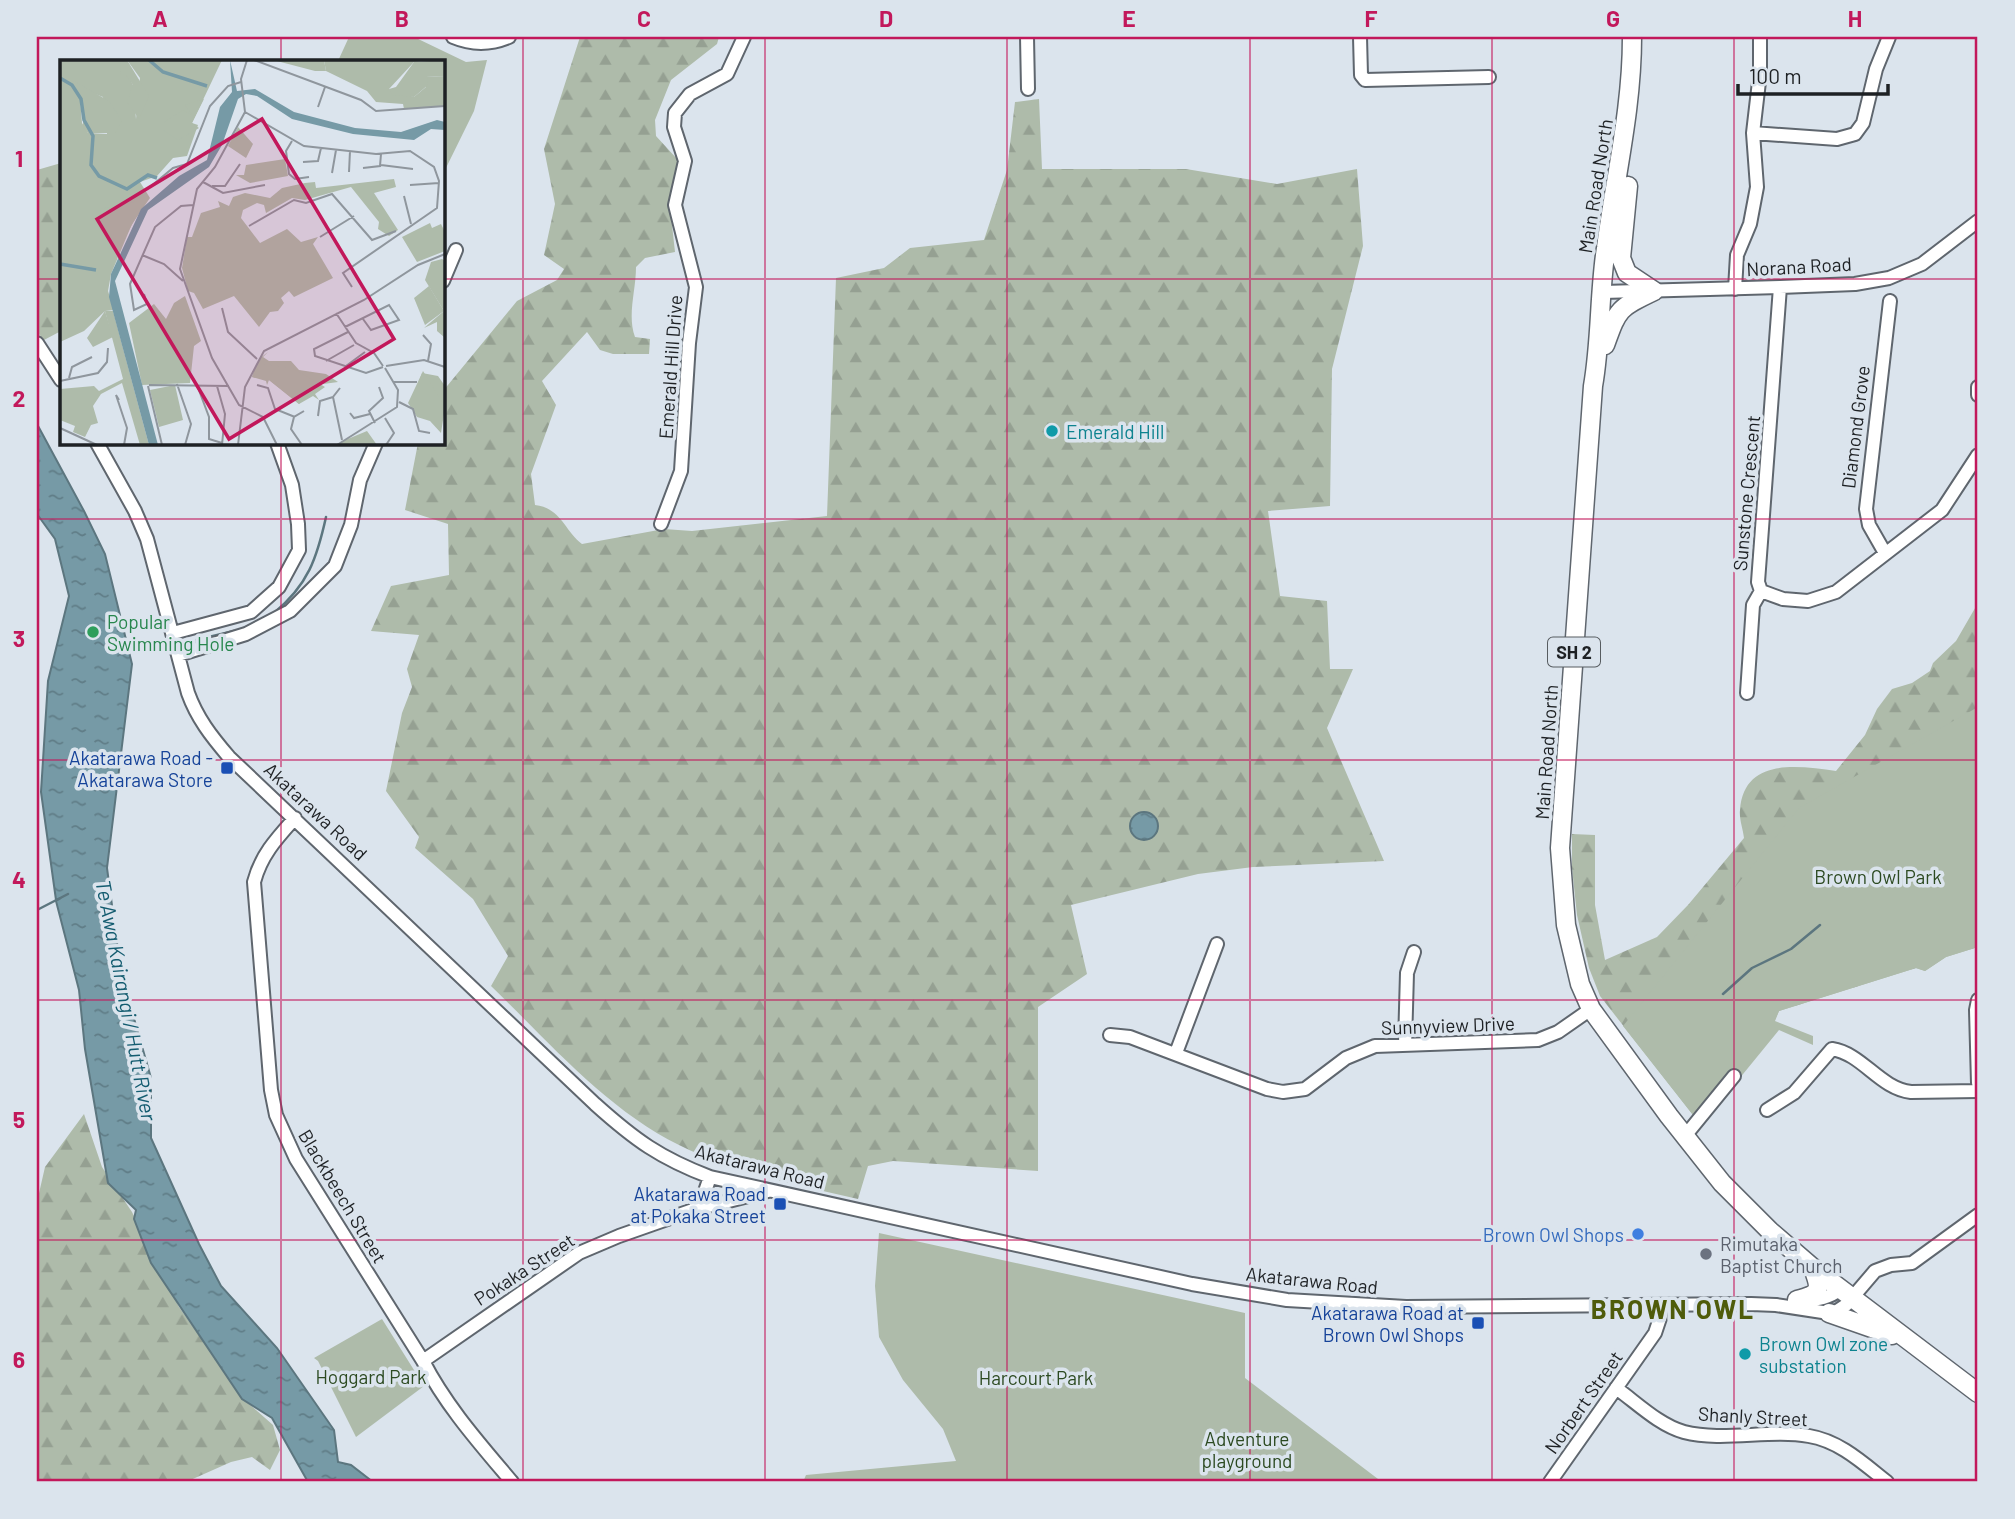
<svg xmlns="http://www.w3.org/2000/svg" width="2015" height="1519" font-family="Barlow,sans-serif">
	<defs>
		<pattern id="forest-firs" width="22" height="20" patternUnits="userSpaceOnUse" patternTransform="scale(1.75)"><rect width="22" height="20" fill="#aebbaa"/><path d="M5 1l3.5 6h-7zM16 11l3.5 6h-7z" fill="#95a092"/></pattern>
		<pattern id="water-ripples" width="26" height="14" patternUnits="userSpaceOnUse" patternTransform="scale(1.75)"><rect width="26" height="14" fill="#769aa6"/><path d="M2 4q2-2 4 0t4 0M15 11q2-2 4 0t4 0" fill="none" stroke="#607d87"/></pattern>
	</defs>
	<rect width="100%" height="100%" fill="#dbe4ed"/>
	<path fill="url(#forest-firs)" d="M580 37H719L717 44 671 80 655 120 656 136 678 160 670 207 675 252 645 258 636 267C636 291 627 315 635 337L650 339 649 354H613L600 350 587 332 542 381 556 405 531 474 535 505C561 508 564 530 582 544L664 529 692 531 827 516 836 278 884 268 910 248 984 240 1007 170 1015 102 1039 99 1042 169H1186L1277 184 1357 169 1363 246 1332 369 1330 506 1268 511 1280 596 1327 601 1330 669H1353L1327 728 1384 861 1253 867 1198 874 1071 905 1087 974 1038 1007V1171L893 1161 868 1166 858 1199C797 1185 735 1173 679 1145 606 1109 549 1042 491 986L508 956 473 899 415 848 419 837 386 791 402 713 412 687 407 669 419 635 371 631 391 586 449 575 448 524 405 510 418 443H443V391L517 301 557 280 564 269 544 255 555 204 544 149Z
		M61 163V331L44 340 37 332V170Z
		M1978 603V947L1946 957 1925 971 1916 968 1779 1011 1774 1022 1693 1115 1600 996 1589 968 1577 915 1572 868V834L1595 835V905L1605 960 1657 937 1688 905 1744 838C1743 829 1739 819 1740 810 1744 757 1798 766 1836 771L1865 735 1877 709 1892 689 1912 683 1930 671 1933 663 1956 641Z
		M84 1114 102 1167 132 1212 179 1307 247 1402 273 1425 280 1450 270 1470 252 1457 231 1462 186 1482H37V1202L45 1167Z"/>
	<path fill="#aebbaa" d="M349 37H414L466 62 487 60 474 111 443 174V61H338Z
		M1978 707V947L1946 957 1925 971 1916 968 1779 1011 1775 1021 1813 1036V1045L1779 1030 1739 1079 1732 1073 1693 1115 1623 1026 1799 808Z
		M879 1233 1245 1313V1378L1382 1482H803L806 1475 956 1461 943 1429 903 1380 879 1337 875 1286Z
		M382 1319 424 1386 356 1437 318 1361 314 1358Z"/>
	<path fill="url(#water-ripples)" stroke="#5c767f" stroke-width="2" d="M37 424 84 511 105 554 132 664 107 868 121 973 151 1078V1138L199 1244 221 1286 277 1348 334 1430 338 1462 351 1465 373 1482H308L272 1418 242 1399 151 1263 134 1219 136 1210 108 1183 85 1049 79 990 56 901 61 898 56 900 41 792 48 681 69 596 55 539 37 514Z
		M1130 826a14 14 0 1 1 28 0a14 14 0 1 1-28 0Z"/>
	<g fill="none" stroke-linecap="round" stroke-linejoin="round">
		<path stroke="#5c767f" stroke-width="2.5" d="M274 613C308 585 317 558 326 517
			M196 640 234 631
			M37 910 68 894
			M1723 994 1752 968 1791 949 1820 925"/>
		<g stroke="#5f666e" stroke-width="16">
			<path id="minor" d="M453 37C472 45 490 45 509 37
				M1027 37 1028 89
				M1360 37 1361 75 1365 80 1489 77
				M1753 133 1837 139 1855 134 1863 123 1876 69 1889 37
				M443 281 456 250
				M1780 287 1758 582 1761 591 1783 599 1808 601 1836 592 1942 510 1978 455
				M1735 289 1737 255 1750 224 1757 187 1753 133 1760 73V37
				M1603 292 1780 287 1855 284 1889 278 1922 264 1978 221
				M37 343 61 380
				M1978 387V395
				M97 443 135 511 147 539 188 693C197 718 211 736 229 757L595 1104C635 1140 660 1158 710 1177L1192 1284 1287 1300 1406 1307 1751 1304 1776 1305 1829 1313 1837 1311 1846 1305 1875 1271 1891 1265 1912 1263 1978 1215
				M661 524 681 471 689 343 696 287 675 205 685 161 674 127 675 113 690 94 727 74 744 37
				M1885 553 1869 525 1866 509 1890 301
				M173 633 251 612 279 587 299 550 298 524 292 485 277 443
				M178 655 246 634 290 611 335 566 351 525 360 480 376 443
				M1747 693 1753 605 1761 591
				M295 818C277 838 261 855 254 882L271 1090 276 1115 296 1159 423 1361C446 1406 480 1444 512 1482
				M1978 1000 1976 1010 1978 1083
				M1110 1035 1130 1037 1267 1089 1283 1092 1305 1089 1346 1058 1375 1046 1538 1040 1558 1032 1591 1009
				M1405 1044 1407 973 1414 952
				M1176 1053 1217 944
				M1767 1110 1794 1093 1832 1049C1863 1054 1879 1088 1911 1092L1978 1091
				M1685 1136 1734 1076
				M693 1210 702 1200 710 1177
				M1804 1300C1818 1300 1829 1298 1841 1289
				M423 1361 579 1253 619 1236 693 1210 768 1191
				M1616 1388C1637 1403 1659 1425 1684 1432 1723 1442 1770 1429 1809 1436 1840 1441 1864 1464 1887 1482
				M1550 1482 1655 1333 1661 1315V1306"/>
		</g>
		<g stroke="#5f666e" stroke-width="21">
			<path id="highway" d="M1632 37C1632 110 1615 177 1606 248 1599 294 1601 341 1593 386L1560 848 1566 925 1580 984 1591 1009 1669 1116 1722 1183 1770 1231 1813 1268 1978 1393
				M1628 186 1621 258 1627 273 1654 291
				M1605 345C1618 309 1618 308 1654 291
				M1797 1300C1821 1294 1821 1290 1813 1268
				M1829 1313 1892 1335"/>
		</g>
		<use href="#minor" stroke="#fff" stroke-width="12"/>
		<use href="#highway" stroke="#fff" stroke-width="18"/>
	</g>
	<path fill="none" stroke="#c2185b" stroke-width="2" stroke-opacity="0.55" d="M281 37V61M523 37V1482M765 37V1482M1007 37V1482M1250 37V1482M1492 37V1482M1734 37V1482M37 279H61M443 279H1978M281 443V1482M37 519H1978M37 760H1978M37 1000H1978M37 1240H1978"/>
	<g fill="#0f9aa8" stroke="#dbe4ed" stroke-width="2.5">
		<circle cx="1052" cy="431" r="7"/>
		<circle cx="1745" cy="1354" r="7"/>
	</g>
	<circle fill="#2e9e5b" stroke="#dbe4ed" stroke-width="2.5" cx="93" cy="632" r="7"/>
	<g fill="#1a4fb4" stroke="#dbe4ed" stroke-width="2.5">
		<rect x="220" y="761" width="14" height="14" rx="3.5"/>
		<rect x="773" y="1197" width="14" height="14" rx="3.5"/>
		<rect x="1471" y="1316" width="14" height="14" rx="3.5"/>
	</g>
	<circle fill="#3f7fe0" stroke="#dbe4ed" stroke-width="2.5" cx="1638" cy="1234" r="7"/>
	<circle fill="#6b7280" stroke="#dbe4ed" stroke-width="2.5" cx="1706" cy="1254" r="7"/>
	<g text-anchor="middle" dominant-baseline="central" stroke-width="7" stroke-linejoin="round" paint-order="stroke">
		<rect fill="#dbe4ed" stroke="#575c60" stroke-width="2" x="1548" y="637.5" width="52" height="29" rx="5"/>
		<g font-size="18" font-weight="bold" fill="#1e2124">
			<text x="1574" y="652">SH 2</text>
		</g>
		<g font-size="19" fill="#1e2124" stroke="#dbe4ed">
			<text transform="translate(1595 186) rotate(-81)">Main Road North</text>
			<text transform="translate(1799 266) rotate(-3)">Norana Road</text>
			<text transform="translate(670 367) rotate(-86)">Emerald Hill Drive</text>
			<text transform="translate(1855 427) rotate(-83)">Diamond Grove</text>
			<text transform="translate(1746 493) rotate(-85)">Sunstone Crescent</text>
			<text transform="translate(1546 752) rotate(-86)">Main Road North</text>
			<text transform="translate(316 811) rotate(43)">Akatarawa Road</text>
			<text transform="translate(1448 1025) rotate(-2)">Sunnyview Drive</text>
			<text transform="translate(760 1166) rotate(14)">Akatarawa Road</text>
			<text transform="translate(343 1196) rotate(59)">Blackbeech Street</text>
			<text transform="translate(524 1269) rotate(-33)">Pokaka Street</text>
			<text transform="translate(1312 1280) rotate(6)">Akatarawa Road</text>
			<text transform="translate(1583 1402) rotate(-55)">Norbert Street</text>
			<text transform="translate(1753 1416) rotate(3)">Shanly Street</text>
		</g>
		<g font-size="19" fill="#0d838f" stroke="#dbe4ed" text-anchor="start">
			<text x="1066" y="431">Emerald Hill</text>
			<text x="1759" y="1343">Brown Owl zone<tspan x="1759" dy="22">substation</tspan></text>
		</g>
		<g font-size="19" fill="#27864d" stroke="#dbe4ed" text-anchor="start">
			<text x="107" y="621">Popular<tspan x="107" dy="22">Swimming Hole</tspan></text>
		</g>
		<g font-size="19" fill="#164399" stroke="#dbe4ed" text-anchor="end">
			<text x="213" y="757">Akatarawa Road -<tspan x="213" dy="22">Akatarawa Store</tspan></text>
			<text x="766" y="1193">Akatarawa Road<tspan x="766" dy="22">at Pokaka Street</tspan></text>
			<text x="1464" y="1312">Akatarawa Road at<tspan x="1464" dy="22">Brown Owl Shops</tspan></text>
		</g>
		<g font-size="19" fill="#2c4a21" stroke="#dbe4ed">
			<text x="1878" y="876">Brown Owl Park</text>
			<text x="371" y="1376">Hoggard Park</text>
			<text x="1036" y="1377">Harcourt Park</text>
			<text x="1247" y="1438">Adventure<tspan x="1247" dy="22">playground</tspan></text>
		</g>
		<g font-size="19" fill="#366cbe" stroke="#dbe4ed" text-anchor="end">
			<text x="1624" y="1234">Brown Owl Shops</text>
		</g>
		<g font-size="19" fill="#5b616d" stroke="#dbe4ed" text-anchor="start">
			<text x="1720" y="1243">Rimutaka<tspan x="1720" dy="22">Baptist Church</tspan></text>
		</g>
		<g font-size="21" font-style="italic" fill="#145c70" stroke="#dbe4ed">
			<text transform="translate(127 1000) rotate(79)">Te Awa Kairangi / Hutt River</text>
		</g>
		<g font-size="26" font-weight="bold" letter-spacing="2" fill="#4f5c0b" stroke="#dbe4ed">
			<text x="1673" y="1308">BROWN OWL</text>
		</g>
	</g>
	<g transform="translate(60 60)">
		<rect width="385" height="385" fill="#dbe4ed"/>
		<path d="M0 0H60L73 25 76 59 80 18 67 0H162L132 63 138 65 127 96 113 98 97 116 80 122 90 138 72 164 51 214 48 231 54 250 45 251 53 277 33 287 27 278 45 251 24 271 0 282ZM25 30 43 37 47 74 28 73 22 63 20 37ZM264 0H368L354 2 329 29 354 37 366 27V16L385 17V46L344 49 343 44 316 42 307 31 266 11ZM382 199 385 201 384 277 377 271V262L364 268 384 251 365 220 371 202Z" fill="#aebbaa" fill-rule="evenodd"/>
		<path d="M60 0H67L89 36 79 59 67 42 73 25 66 15H61ZM213 0H264L266 11H255ZM385 0V17L367 16 368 25 354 37 332 35 329 29 336 27 354 2ZM14 21 49 41 62 61 55 73H28L23 67V44L9 25ZM144 39 132 63 139 68 118 80 103 70V63L123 50 132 55 125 45ZM178 67 193 84 186 98 168 86ZM334 119 336 127 314 133 338 170 329 176 318 169 319 162 291 127 245 140 232 138 206 153 204 145 197 143 183 150 181 158 200 183 227 169 241 182 258 177 253 184 273 218 234 237 229 231 221 238 224 243 218 251 210 252 199 267 174 236 143 249 134 233 128 231 122 208 127 177H132L141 153 160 147 158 141 169 146 173 137 185 133 210 138 222 128 245 123 255 122 256 128ZM78 141H86L60 185 39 168 41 149ZM369 226 384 251 365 265 354 238ZM208 292 203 297 209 301H231L239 310 266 314 278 322 256 325 239 344 209 320 192 317 199 299ZM362 313 378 316 385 326V354L357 327Z" fill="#aebbaa"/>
		<path d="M225 99 228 116 190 123 176 115H184L186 105ZM370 163 372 168 381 164 385 172V191L357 202 342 177ZM125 236 141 281 134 286 130 323 82 325 69 263 94 244 106 259 114 243ZM45 251H53L89 385H80L62 323 41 334 33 346 38 363 31 365 25 377 13 372 15 366 0 360V329L34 326 39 331 63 319ZM197 303 232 308 265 327 255 334 259 340 253 336 239 344 209 320 207 325 206 321 192 317ZM363 311 385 347 381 373 370 361 357 357 348 343ZM115 325 123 360 99 367 90 330ZM307 371 317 385H279L283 381Z" fill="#aebbaa"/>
		<path d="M170 0 177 31 195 29 234 52 295 68 341 72 377 60 385 62V70L371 69 354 80 293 74 232 59 197 36 186 34 178 39 162 85 149 107 88 150 55 221 98 385H89L49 237 51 214 81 149 119 116 147 100 160 47 172 32Z" fill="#769aa6"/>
		<path fill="none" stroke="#769aa6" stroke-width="3.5" d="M89 0 103 12 147 26M0 18 12 25 21 39 24 60 33 76 31 105 39 116 67 129 88 115 97 118M0 204 36 210"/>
		<path fill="none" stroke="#8f969d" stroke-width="2" d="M187 0 181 19 185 52 155 107 137 129 120 209 152 298 179 345 203 357 217 385M194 0 301 40 316 51 385 46M258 47 265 27M185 52 244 86 316 94 350 91 374 107 379 121 377 148 283 213 292 227M232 81 226 91 229 114 235 119 249 117M243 102 258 101 261 88M321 105 353 109M303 108 320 106 321 94M289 112 290 91M272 113 276 90M143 122 163 133 205 125M350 125 379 123M152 126H165L180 104M90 127 113 108 127 104 150 46 168 26 181 22M344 136 351 164M189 166 234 140 246 143 272 134 312 180 336 171M260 177 294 156M82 195 104 204 123 221M84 234 87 244 74 250 70 224 95 167 121 146 133 145M162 248 168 272 197 299M276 253 296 283 314 293 323 306M285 267 329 245 339 260 311 270 303 259M288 272 254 289 255 296 306 313 323 307M363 275 371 284 368 301M266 301 294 285M286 306 305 292M326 306 364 300 385 307M9 318 12 307 32 297M0 321 38 313 47 302 48 288M334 322H357M117 324 131 364 125 385M89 325 169 326M137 325 149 357V379L162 383M197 325 208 328 215 349 235 357M88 326 102 385M157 326 165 354 162 385M280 328 273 337 282 380M59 340 56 335 67 368 64 385M339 342 353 349 359 371 370 373M290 353 294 358 310 354M258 356 260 341 273 337M325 358 334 373 326 385M315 363 309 351 323 338 319 327M0 368 37 385M178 385 185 327 204 291 304 240 358 205 385 194M242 385 231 369 234 357 244 351M277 385 337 347 338 330 325 308"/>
		<path fill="#c2185b" fill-opacity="0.15" stroke="#c2185b" stroke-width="3.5" d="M202 59 334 279 169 379 37 159Z"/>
		<rect width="385" height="385" fill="none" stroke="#1e2124" stroke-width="3.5"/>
	</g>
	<rect width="2015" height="1519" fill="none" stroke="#dbe4ed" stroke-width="77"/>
	<path d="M1738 84v10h150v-10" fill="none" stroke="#1e2124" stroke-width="3.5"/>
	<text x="1749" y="84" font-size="21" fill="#1e2124" stroke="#dbe4ed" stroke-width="5" paint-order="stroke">100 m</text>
	<rect x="38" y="38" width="1938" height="1442" fill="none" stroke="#c2185b" stroke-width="2.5"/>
	<g font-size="23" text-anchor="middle" font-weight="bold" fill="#c2185b">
		<text x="160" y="27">A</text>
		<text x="402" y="27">B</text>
		<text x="644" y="27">C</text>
		<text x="886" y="27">D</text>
		<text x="1129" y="27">E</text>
		<text x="1371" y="27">F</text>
		<text x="1613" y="27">G</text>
		<text x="1855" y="27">H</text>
		<text x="19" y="167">1</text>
		<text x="19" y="407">2</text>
		<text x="19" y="647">3</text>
		<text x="19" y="888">4</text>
		<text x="19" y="1128">5</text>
		<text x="19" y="1368">6</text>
	</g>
</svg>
